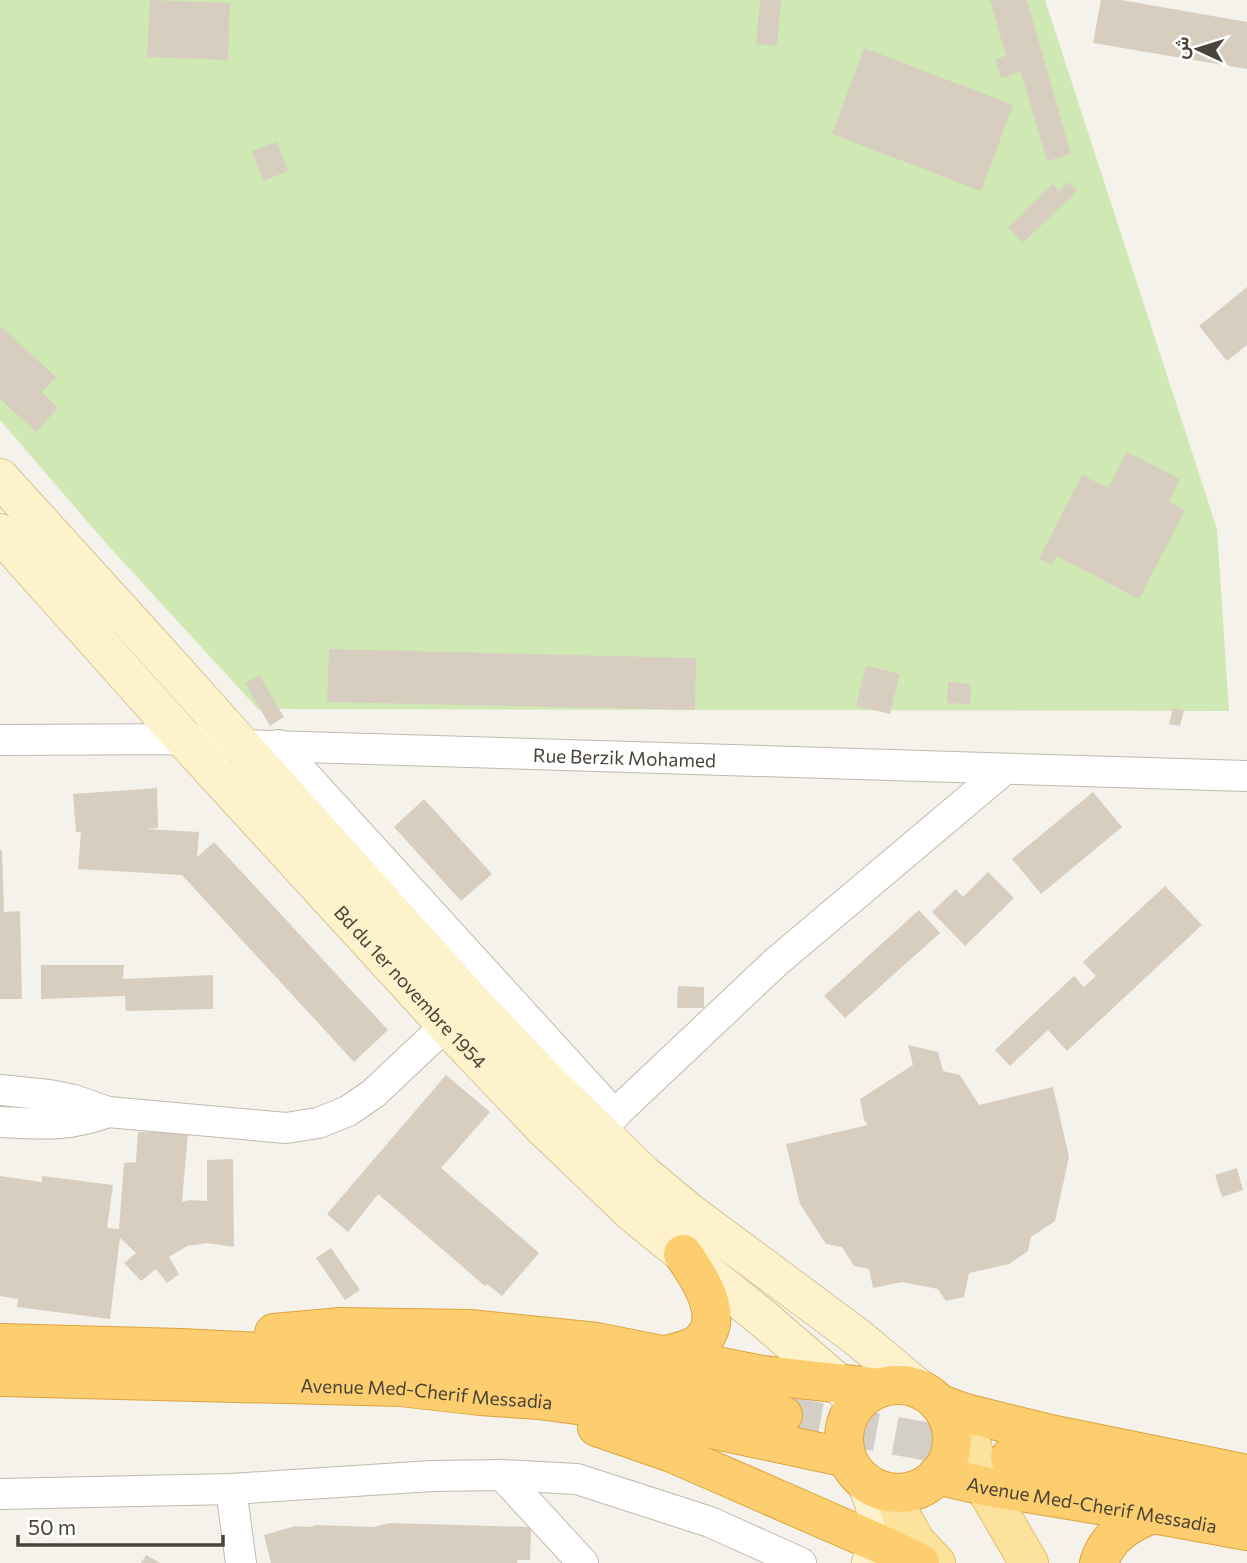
<svg xmlns="http://www.w3.org/2000/svg" width="1247" height="1563" font-family="Commissioner,Vazirmatn,sans-serif">
	<rect width="100%" height="100%" fill="#f5f2eb"/>
	<path fill="#d0e8b4" d="M0 0H1045L1217 529 1229 711 258 709 104 541 0 420Z"/>
	<path fill="#d7cec0" d="M150 0 230 3 228 60 147 57Z
		M760 0H781L777 46 756 44Z
		M990 0H1027L1071 154 1047 161 1021 72 1001 78 995 59 1006 56Z
		M1101 0H1121L1247 22V69L1093 43Z
		M864 48 1013 105 981 191 832 134Z
		M277 142 288 171 263 181 252 151Z
		M1069 182 1077 191 1023 243 1008 227 1053 184 1059 191Z
		M1247 287V345L1227 361 1199 326Z
		M0 326 56 377 42 392 58 408 36 432 0 399Z
		M1127 452 1180 479 1169 501 1185 510 1139 599 1057 556 1052 565 1039 559 1082 475 1108 488Z
		M329 649 696 658 695 710 327 702Z
		M866 666 900 674 890 714 856 706Z
		M259 675 284 717 270 726 245 683Z
		M948 682 971 684 970 704 947 703Z
		M1173 708 1184 710 1180 726 1169 724Z
		M157 788 158 828 145 829 199 832 197 857 214 842 388 1030 354 1062 182 875 78 869 81 832H76L73 794Z
		M1093 792 1122 827 1041 894 1012 859Z
		M424 799 492 874 461 901 394 827Z
		M0 850H2L4 912 20 911 22 999H0Z
		M988 872 1014 898 965 946 932 912 956 889 963 897Z
		M1165 886 1202 925 1067 1051 1048 1030 1010 1066 995 1050 1074 976 1084 987 1096 976 1083 962Z
		M919 910 940 933 845 1018 824 996Z
		M41 965H124L123 979 213 975V1009L126 1011 125 996 41 999Z
		M678 986 704 987V1008H677Z
		M908 1045 938 1052 943 1071 960 1075 979 1105 1053 1087 1069 1157 1055 1221 1031 1237 1028 1251 1009 1264 969 1273 964 1297 946 1301 938 1289 902 1282 873 1288 869 1269 854 1266 842 1247 826 1244 800 1204 786 1144 868 1125 864 1120 860 1099 913 1065Z
		M446 1075 490 1112 441 1168 539 1253 502 1296 487 1284 485 1286 378 1194 348 1232 327 1214Z
		M138 1132H188L182 1202 190 1200 207 1201V1160L233 1159 234 1247 207 1243 187 1246 169 1257 179 1274 167 1283 156 1269 141 1281 124 1263 136 1253 120 1238 110 1319 17 1307 18 1299 0 1296V1176L42 1182V1176L113 1185 107 1228 119 1229 124 1163 136 1162Z
		M1237 1168 1243 1190 1222 1197 1215 1175Z
		M331 1248 360 1290 345 1300 316 1258Z
		M389 1523 531 1527 530 1560H518L517 1563H271L264 1535 295 1526 310 1527 316 1525 374 1527Z
		M146 1555 160 1563H141Z"/>
	<g fill="none" stroke-linecap="round" stroke-linejoin="round">
		<path stroke="#d3cfc7" stroke-width="38" stroke-dasharray="38 19" stroke-linecap="butt" d="M783 1415 1005 1456"/>
		<g stroke="#c1baad" stroke-width="32">
			<g id="street">
				<path id="s1" d="M0 740 184 739 240 745 1247 776"/>
				<path d="M278 745 615 1115"/>
				<path d="M0 1090 49 1095 74 1100 108 1112 286 1128 318 1123 348 1111 374 1093 446 1025"/>
				<path d="M0 1122C42 1124 68 1127 108 1112"/>
				<path d="M597 1131 776 962 1005 769"/>
				<path d="M502 1475 583 1563"/>
				<path d="M231 1489 241 1563"/>
				<path d="M0 1494 231 1489 432 1476 502 1475 577 1479 710 1522 801 1563"/>
			</g>
		</g>
		<g stroke="#d4c69a" stroke-width="40">
			<g id="secondary">
				<path d="M0 478 149 642 470 1000 549 1083 643 1174 690 1213 857 1337 918 1388"/>
				<path id="s2" d="M0 533 184 739 446 1025 542 1126 634 1214 765 1320 839 1384 849 1395"/>
				<path d="M866 1482C879 1512 883 1532 871 1563"/>
			</g>
		</g>
		<g stroke="#e3c06a" stroke-width="40">
			<path id="primary" d="M965 1413 973 1450 984 1486 1029 1563
				M894 1493 903 1519 916 1542 936 1563"/>
		</g>
		<g stroke="#dca33d" stroke-width="40">
			<g id="highway">
				<path d="M274 1333 341 1327 470 1329 597 1342 762 1375 880 1388"/>
				<path d="M0 1343 181 1348 397 1359 494 1362 651 1385 783 1415"/>
				<path d="M667 1355C677 1352 689 1350 698 1344 729 1320 699 1277 683 1254"/>
				<path id="s3" d="M0 1377 400 1387 480 1396 539 1400 607 1409 655 1417 847 1458"/>
				<circle cx="898" cy="1439" r="54"/>
				<path d="M938 1403 965 1413 1046 1433 1247 1474"/>
				<path d="M597 1427 672 1453 878 1543 920 1563"/>
				<path d="M1010 1457 1247 1501"/>
				<path id="s4" d="M937 1475 984 1486 1153 1514 1247 1531"/>
				<path d="M1099 1563C1107 1536 1129 1523 1153 1514"/>
			</g>
		</g>
		<use href="#street" stroke="#fff" stroke-width="30"/>
		<use href="#secondary" stroke="#fef2cc" stroke-width="38"/>
		<use href="#primary" stroke="#fde29c" stroke-width="38"/>
		<use href="#highway" stroke="#fcce6f" stroke-width="38"/>
	</g>
	<g text-anchor="middle" dominant-baseline="central" stroke-width="5" stroke-linejoin="round" paint-order="stroke">
		<g font-size="19" fill="#494338" stroke="#fff">
			<text stroke="none"><textPath href="#s1" startOffset="625">Rue Berzik Mohamed</textPath></text>
			<text stroke="none"><textPath href="#s2" startOffset="612">Bd du 1er novembre 1954</textPath></text>
			<text stroke="none"><textPath href="#s3" startOffset="427">Avenue Med-Cherif Messadia</textPath></text>
			<text stroke="none"><textPath href="#s4" startOffset="158">Avenue Med-Cherif Messadia</textPath></text>
		</g>
	</g>
	<g transform="translate(1198 49) rotate(274)" stroke="#ffffff" stroke-width="5" paint-order="stroke">
	<path d="M0-5L12 26L0 18L-12 26Z" fill="#494338"/>
	<text y="-10" font-size="19" font-weight="bold" text-anchor="middle" fill="#494338">ش</text>
	</g>
	<path d="M18 1535v10h205v-10" fill="none" stroke="#494338" stroke-width="3.5"/>
	<text x="28" y="1535" font-size="21" fill="#494338" stroke="#ffffff" stroke-width="5" paint-order="stroke">50 m</text>
</svg>
